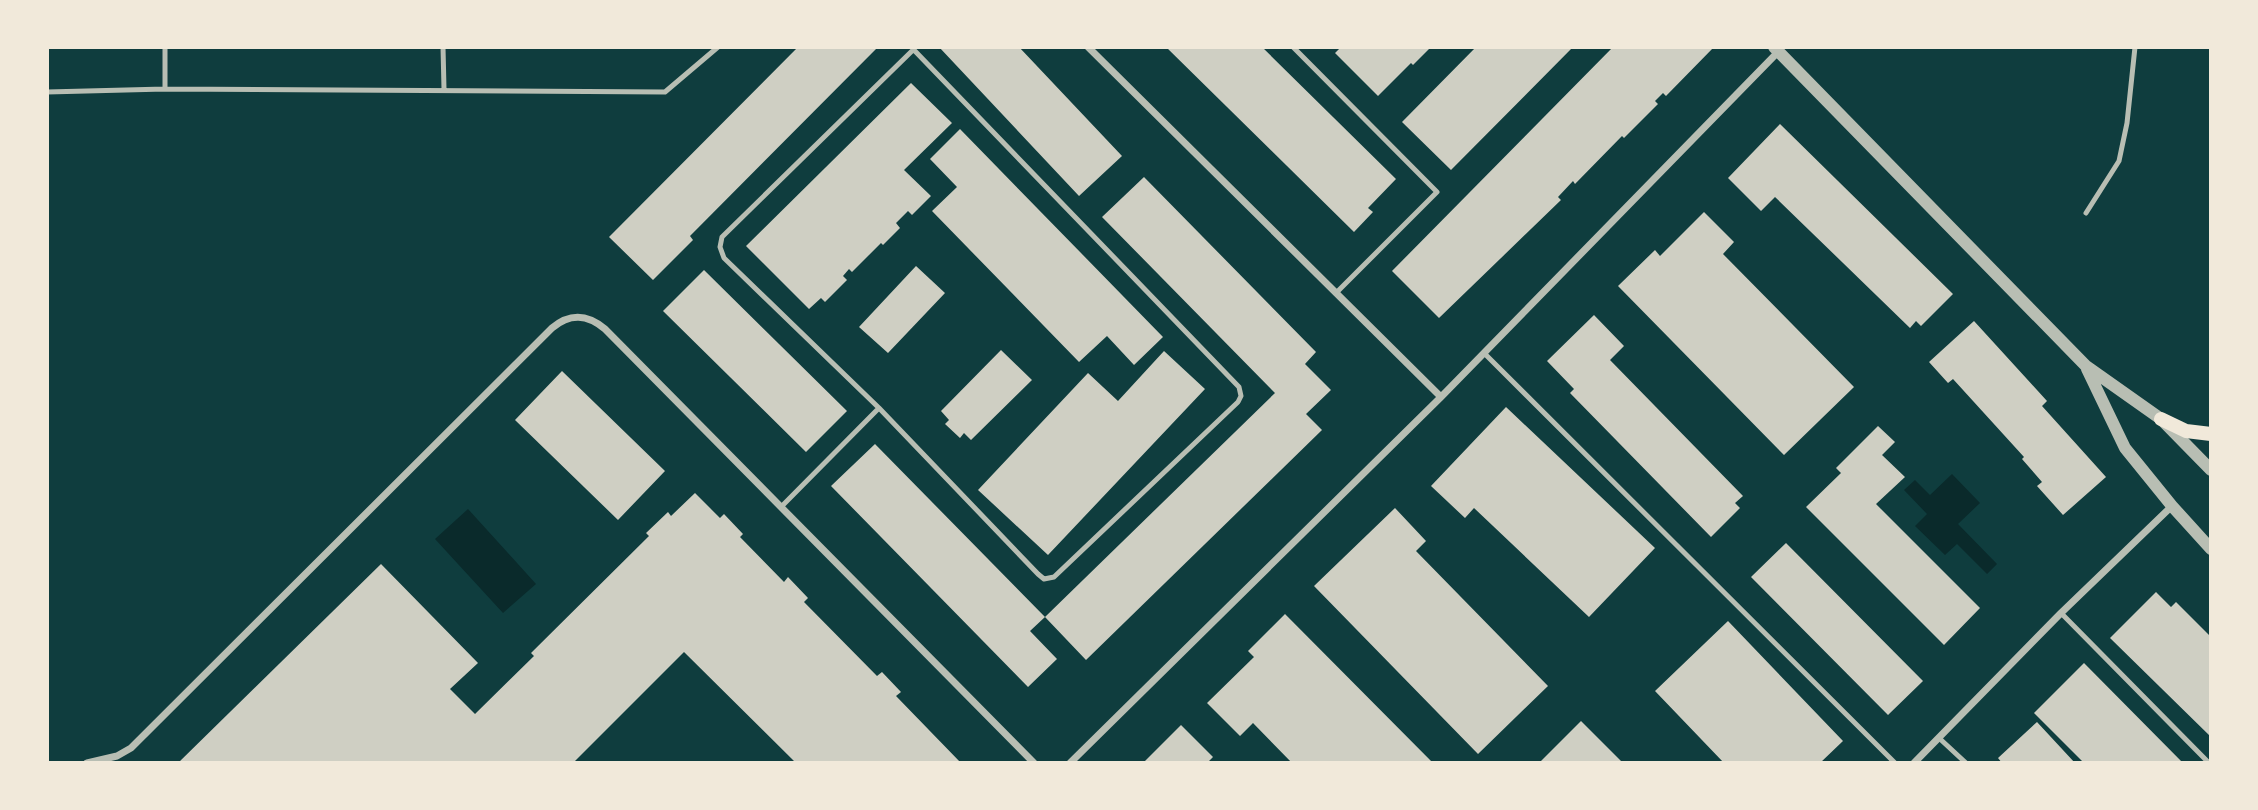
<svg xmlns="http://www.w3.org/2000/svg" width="2258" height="810" font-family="'Roboto Serif',serif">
	<rect width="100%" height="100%" fill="#0f3d3e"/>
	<path fill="#0a2a2b" d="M1952 474 1980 503 1958 524 1997 564 1987 574 1957 544 1945 555 1915 526 1927 514 1904 490 1915 480 1930 495Z
		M468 509 536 584 503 613 435 539Z"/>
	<path fill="#cfcfc3" d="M798 47H878L690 236 693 240 653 280 609 237Z
		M939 47H1019L1122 156 1079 196Z
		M1166 47H1262L1396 179 1368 208 1373 212 1354 232Z
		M1341 47H1431L1413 65 1411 63 1378 96 1335 53Z
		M1476 47H1573L1451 170 1402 122Z
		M1613 47H1714L1666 96 1663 93 1655 101 1658 104 1624 138 1622 136 1575 184 1573 181 1558 197 1561 200 1439 318 1392 271Z
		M911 83 952 123 904 170 931 196 912 215 908 211 896 223 900 228 883 245 881 243 852 272 849 269 843 276 847 280 825 302 821 298 809 309 746 246Z
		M1780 124 1953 294 1921 326 1916 321 1910 328 1775 197 1761 211 1728 178Z
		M960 129 1163 337 1134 365 1107 336 1079 362 932 211 957 187 930 159Z
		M1144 177 1316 352 1305 364 1331 390 1306 414 1322 430 1086 660 1045 617 1030 631 1057 659 1028 687 831 486 875 444 1045 617 1275 393 1102 217Z
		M1704 212 1734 242 1723 254 1854 387 1784 455 1618 286 1655 250 1660 256Z
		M916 266 945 293 888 353 859 327Z
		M704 270 847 411 806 452 663 311Z
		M1594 315 1624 346 1610 360 1743 496 1735 503 1740 508 1711 537 1570 393 1574 389 1547 361Z
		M1974 321 2047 401 2042 406 2106 477 2063 515 2037 486 2042 482 2022 459 2024 457 1953 379 1948 383 1929 362Z
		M1001 350 1032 380 971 440 964 433 960 438 945 424 949 420 941 411Z
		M1164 351 1205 389 1048 555 978 490 1088 373 1118 401Z
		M562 371 665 471 618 520 515 420Z
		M1506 407 1655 548 1589 617 1474 508 1465 518 1431 486Z
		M1878 426 1895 442 1882 455 1905 477 1876 504 1980 608 1944 645 1806 507 1841 473 1836 468Z
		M695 493 720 518 724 514 743 534 740 537 784 582 788 577 808 598 804 602 877 676 882 672 901 692 896 696 961 763H796L684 652 573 763H178L381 564 478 663 450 689 475 714 534 656 531 653 649 536 646 533 668 512 671 516Z
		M1395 508 1426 541 1416 551 1548 686 1478 754 1314 586Z
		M1786 543 1923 681 1888 715 1751 577Z
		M2156 592 2171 607 2176 602 2211 637V737L2110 638Z
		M1285 614 1433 763H1292L1253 723 1240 736 1207 703 1254 657 1248 651Z
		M1728 621 1843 741 1820 763H1724L1655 691Z
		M2084 663 2183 763H2084L2034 713Z
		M1581 721 1623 763H1539Z
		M2037 722 2075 763H2002L1998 758Z
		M1181 725 1213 757 1207 763H1143Z"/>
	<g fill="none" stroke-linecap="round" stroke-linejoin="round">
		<path stroke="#b8beb3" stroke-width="5" d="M443 47 444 89
			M1293 47 1437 192 1337 292
			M165 89V47
			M47 92 165 89 665 92 718 47
			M2086 213 2119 161 2127 123 2135 47
			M1484 353 1895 763
			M879 408 1038 574 1044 579 1054 577 1238 402 1241 396 1239 387 913 49
			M782 506 879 408 724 258 720 247 722 237 914 49
			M2061 613 2209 763
			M1939 738 1966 763"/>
		<path stroke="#b8beb3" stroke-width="7" d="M1088 47 1441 397
			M87 763 117 756 131 748 552 328C570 313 587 314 605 329L1034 763
			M1070 763 1441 397 1778 52
			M1914 763 2061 613 2172 506"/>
		<path stroke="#b8beb3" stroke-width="12" d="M1774 47 2086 366 2161 419 2211 470
			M2087 369 2125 448 2172 506 2211 549"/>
		<path stroke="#f1e9da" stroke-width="14" d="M2161 419 2186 431 2211 434"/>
	</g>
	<rect width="2258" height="810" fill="none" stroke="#f1e9da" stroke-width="98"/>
</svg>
